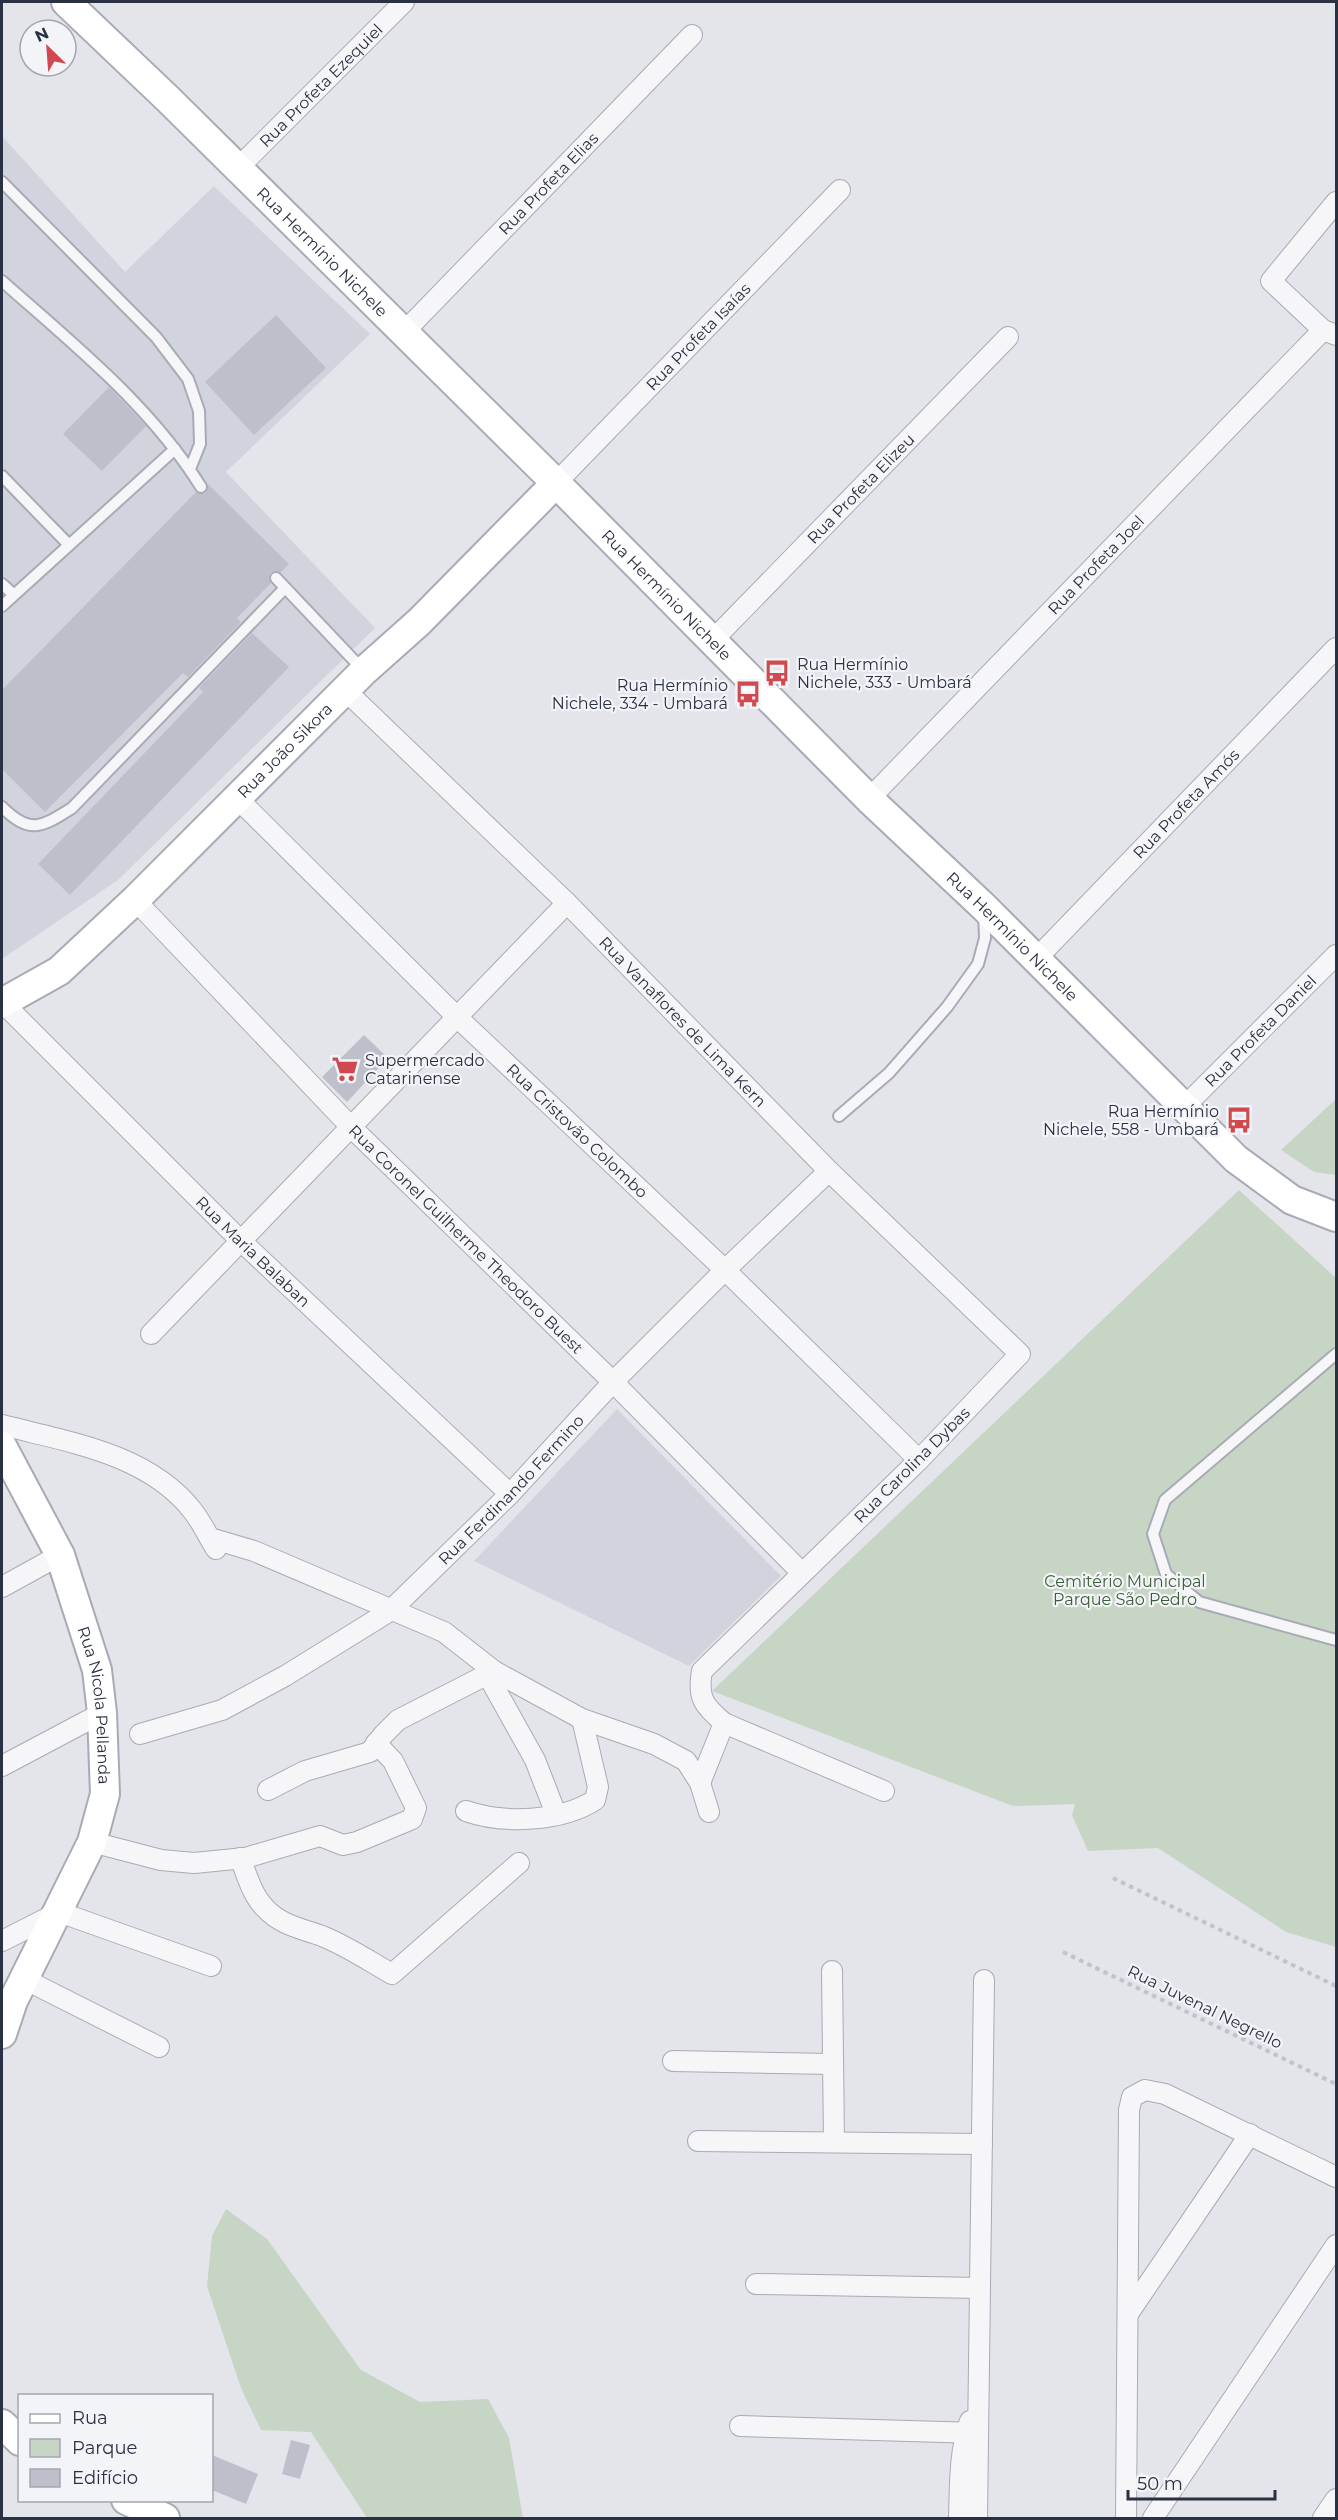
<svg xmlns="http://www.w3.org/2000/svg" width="1338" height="2520" font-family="Montserrat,sans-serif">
	<rect width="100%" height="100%" fill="#e3e5eb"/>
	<path fill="#d1d4dd" d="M2 136 125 272 214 186 370 334 226 472 375 628 118 880 2 959Z
		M617 1409 781 1576 689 1666 474 1561Z"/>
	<path fill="#c6d5c4" d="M1336 1099V1175L1314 1172 1281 1150Z
		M1239 1190 1336 1278V1947L1286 1932 1158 1848 1088 1851 1072 1815 1075 1804 1013 1806 712 1691Z
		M226 2209 267 2239 361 2370 420 2402 488 2399 509 2438 523 2518H367L311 2432 261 2430 241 2388 207 2286 212 2236Z"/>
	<path fill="#bdc0cb" d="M276 315 326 368 254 435 205 382Z
		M109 387 146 426 102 471 63 434Z
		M208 484 289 564 281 572 275 571 270 573 269 579 271 583 237 618 241 622 188 677 183 673 45 812 2 769V690L196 492 201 494 206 493Z
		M252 633 289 667 70 895 38 864 203 692 199 688Z
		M364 1035 388 1058 347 1102 322 1077Z
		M291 2440 310 2445 300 2479 282 2474Z
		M212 2455 258 2474 246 2504 212 2490Z"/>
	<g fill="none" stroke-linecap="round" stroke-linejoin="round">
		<g stroke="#a8abb5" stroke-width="14">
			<path id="lane" d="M2 182 156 337 188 379 199 411 200 444 190 469
				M2 281C73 344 150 405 201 487
				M2 476 69 545
				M276 578 364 671
				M2 584 14 595
				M2 606 175 449
				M2 807C30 835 42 827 72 808L284 589
				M839 1116 889 1073 947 1007 978 964 985 938 984 913
				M1336 1354 1165 1500 1153 1534 1166 1574 1199 1602 1336 1640"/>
		</g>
		<g stroke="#a8abb5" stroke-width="22">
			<g id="street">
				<path id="s1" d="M238 168 404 2"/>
				<path d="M1336 202 1271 281 1323 330 1336 335"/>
				<path id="s2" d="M404 332 692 35"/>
				<path id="s3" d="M556 483 840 190"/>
				<path id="s4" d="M712 641 1008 337"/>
				<path id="s5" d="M346 691 567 903 829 1171 1020 1354 919 1460 702 1671C697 1698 704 1706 724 1723L700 1783"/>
				<path id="s6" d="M237 798 457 1017 725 1270 919 1460"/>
				<path id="s7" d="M869 799 1323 330"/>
				<path id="s8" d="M135 900 351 1127 613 1382 802 1573"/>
				<path id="s9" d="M1036 959 1336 648"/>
				<path id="s10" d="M2 1002 241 1241 510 1494"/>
				<path id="s11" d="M1184 1107 1336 955"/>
				<path d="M151 1334 567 903"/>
				<path d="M2 1425C67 1442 147 1453 192 1510 201 1521 208 1536 216 1549"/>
				<path d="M210 1538 254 1551 444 1632 494 1671 582 1719 654 1744 686 1761 700 1783 709 1812"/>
				<path d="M2 1587 60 1555"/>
				<path d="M487 1674 535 1760 556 1814"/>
				<path d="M724 1723 884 1791"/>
				<path id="s12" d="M140 1734 222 1710 285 1676 390 1611 510 1494 613 1382 725 1270 829 1171"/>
				<path d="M2 1766 102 1713"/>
				<path d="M268 1790 305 1771 370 1752 383 1735 398 1720 494 1671"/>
				<path d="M466 1811C503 1824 561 1822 595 1800L598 1787 582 1719"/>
				<path d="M92 1842 161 1860 194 1863 245 1858 320 1836 343 1845 357 1842 412 1819 416 1808 393 1761 376 1743"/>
				<path d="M240 1858C247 1875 252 1895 265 1908 280 1925 303 1929 322 1936 347 1946 369 1961 392 1974L519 1863"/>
				<path d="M2 1941 59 1912 211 1966"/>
				<path d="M832 1971 834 2142"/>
				<path d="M24 1979 159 2047"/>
				<path d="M673 2061 833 2064"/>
				<path d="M698 2141 982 2144"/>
				<path d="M756 2284 980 2288"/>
				<path d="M1128 2314 1250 2134"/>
				<path d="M740 2426 978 2433"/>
				<path d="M959 2518C960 2487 959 2451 970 2421"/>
				<path d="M977 2518 984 1980"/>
				<path d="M1126 2518 1129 2110 1132 2097 1145 2090 1165 2094 1336 2177"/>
				<path d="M1153 2518 1336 2245"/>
				<path d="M1323 2518 1336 2499"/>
			</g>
		</g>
		<g stroke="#a8abb5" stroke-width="32">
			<g id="secondary">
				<path id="s13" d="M66 2 168 99 556 483 869 799 984 907 1236 1159 1292 1200 1336 1217"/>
				<path id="s14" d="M2 1003 59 971 135 900 364 671 419 622 556 483"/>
				<path id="s15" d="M2 1446 60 1555 97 1670 102 1713 105 1794 92 1842 13 2001 2 2034"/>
				<path d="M2 2424 20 2441"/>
				<path d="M126 2500 165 2518"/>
			</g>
		</g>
		<path stroke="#c1c3ca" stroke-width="4" stroke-dasharray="4.5 4.5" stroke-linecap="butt" d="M1113 1878 1336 1986
			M1063 1952 1336 2084"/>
		<use href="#lane" stroke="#f6f6f9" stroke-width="10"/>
		<use href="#street" stroke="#f6f6f9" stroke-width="20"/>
		<use href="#secondary" stroke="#fff" stroke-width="28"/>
	</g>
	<defs>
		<g id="bus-bare" transform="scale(2.07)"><path d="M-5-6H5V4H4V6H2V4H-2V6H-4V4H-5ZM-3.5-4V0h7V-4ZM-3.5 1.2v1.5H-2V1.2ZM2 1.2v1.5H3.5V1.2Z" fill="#cf494e" stroke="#f3f4f8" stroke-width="2.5" paint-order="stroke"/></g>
		<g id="supermarket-bare" transform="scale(2.07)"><path d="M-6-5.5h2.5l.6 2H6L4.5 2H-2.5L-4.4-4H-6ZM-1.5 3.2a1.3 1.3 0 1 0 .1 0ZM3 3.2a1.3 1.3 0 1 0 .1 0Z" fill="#cf494e" stroke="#f3f4f8" stroke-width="2.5" paint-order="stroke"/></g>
	</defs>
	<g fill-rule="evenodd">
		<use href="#bus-bare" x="777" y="673"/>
		<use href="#bus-bare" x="748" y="694"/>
		<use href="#supermarket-bare" x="345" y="1069"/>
		<use href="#bus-bare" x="1239" y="1120"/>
	</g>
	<g text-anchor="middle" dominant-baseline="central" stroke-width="4.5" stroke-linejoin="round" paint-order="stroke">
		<g font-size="16" fill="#2a3143" stroke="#f3f4f8">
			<text stroke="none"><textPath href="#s1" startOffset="117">Rua Profeta Ezequiel</textPath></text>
			<text stroke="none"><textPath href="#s2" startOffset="207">Rua Profeta Elias</textPath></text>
			<text stroke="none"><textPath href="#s13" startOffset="358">Rua Hermínio Nichele</textPath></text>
			<text stroke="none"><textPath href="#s3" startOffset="204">Rua Profeta Isaías</textPath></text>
			<text stroke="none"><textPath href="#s4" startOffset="213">Rua Profeta Elizeu</textPath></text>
			<text stroke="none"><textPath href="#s7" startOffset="326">Rua Profeta Joel</textPath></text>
			<text stroke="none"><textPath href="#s13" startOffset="844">Rua Hermínio Nichele</textPath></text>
			<text stroke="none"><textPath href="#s14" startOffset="381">Rua João Sikora</textPath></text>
			<text stroke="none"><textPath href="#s9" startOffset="216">Rua Profeta Amós</textPath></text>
			<text stroke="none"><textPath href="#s13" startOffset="1330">Rua Hermínio Nichele</textPath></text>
			<text stroke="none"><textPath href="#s5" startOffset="472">Rua Vanaflores de Lima Kern</textPath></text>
			<text stroke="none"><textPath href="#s11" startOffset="108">Rua Profeta Daniel</textPath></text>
			<text stroke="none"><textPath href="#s6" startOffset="476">Rua Cristovão Colombo</textPath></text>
			<text stroke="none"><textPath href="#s8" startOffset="474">Rua Coronel Guilherme Theodoro Buest</textPath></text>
			<text stroke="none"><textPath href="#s10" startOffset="354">Rua Maria Balaban</textPath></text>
			<text transform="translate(912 1465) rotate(-45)">Rua Carolina Dybas</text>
			<text stroke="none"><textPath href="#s12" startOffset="452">Rua Ferdinando Fermino</textPath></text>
			<text stroke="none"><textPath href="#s15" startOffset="279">Rua Nicola Pellanda</textPath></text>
			<text transform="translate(1205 2007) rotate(26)">Rua Juvenal Negrello</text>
		</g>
		<g font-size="16" fill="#2a3143" stroke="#f3f4f8" text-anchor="start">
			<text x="797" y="664">Rua Hermínio<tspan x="797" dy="18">Nichele, 333 - Umbará</tspan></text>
			<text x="728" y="685" text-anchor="end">Rua Hermínio<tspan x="728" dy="18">Nichele, 334 - Umbará</tspan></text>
			<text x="365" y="1060">Supermercado<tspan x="365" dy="18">Catarinense</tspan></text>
			<text x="1219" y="1111" text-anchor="end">Rua Hermínio<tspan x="1219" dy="18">Nichele, 558 - Umbará</tspan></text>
		</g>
		<g font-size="16" fill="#3b5f38" stroke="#f3f4f8">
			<text x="1125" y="1581">Cemitério Municipal<tspan x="1125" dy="18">Parque São Pedro</tspan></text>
		</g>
	</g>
	<rect width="1338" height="2520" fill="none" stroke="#2a3143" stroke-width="6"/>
	<rect x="18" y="2394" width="195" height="108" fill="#f3f4f8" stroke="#a3a6b0" stroke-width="1.5"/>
	<rect x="30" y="2414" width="30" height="9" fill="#ffffff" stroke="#a3a6b0" stroke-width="1.5"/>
	<text x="72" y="2424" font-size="18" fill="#2a3143">Rua</text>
	<rect x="30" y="2439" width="30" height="18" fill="#c6d5c4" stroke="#a3a6b0" stroke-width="1.5"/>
	<text x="72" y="2454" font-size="18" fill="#2a3143">Parque</text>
	<rect x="30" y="2469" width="30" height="18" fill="#bdc0cb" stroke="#a3a6b0" stroke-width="1.5"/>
	<text x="72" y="2484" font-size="18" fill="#2a3143">Edifício</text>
	<g transform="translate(48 48) rotate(335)"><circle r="28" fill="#f3f4f8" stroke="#a3a6b0" stroke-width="1.5"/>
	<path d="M0-4.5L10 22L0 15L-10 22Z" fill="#cf494e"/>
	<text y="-9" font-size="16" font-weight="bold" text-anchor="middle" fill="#2a3143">N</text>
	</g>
	<path d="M1128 2490v9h147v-9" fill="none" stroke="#2a3143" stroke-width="3"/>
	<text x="1137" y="2490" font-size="18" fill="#2a3143" stroke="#f3f4f8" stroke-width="4.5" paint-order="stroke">50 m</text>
</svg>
